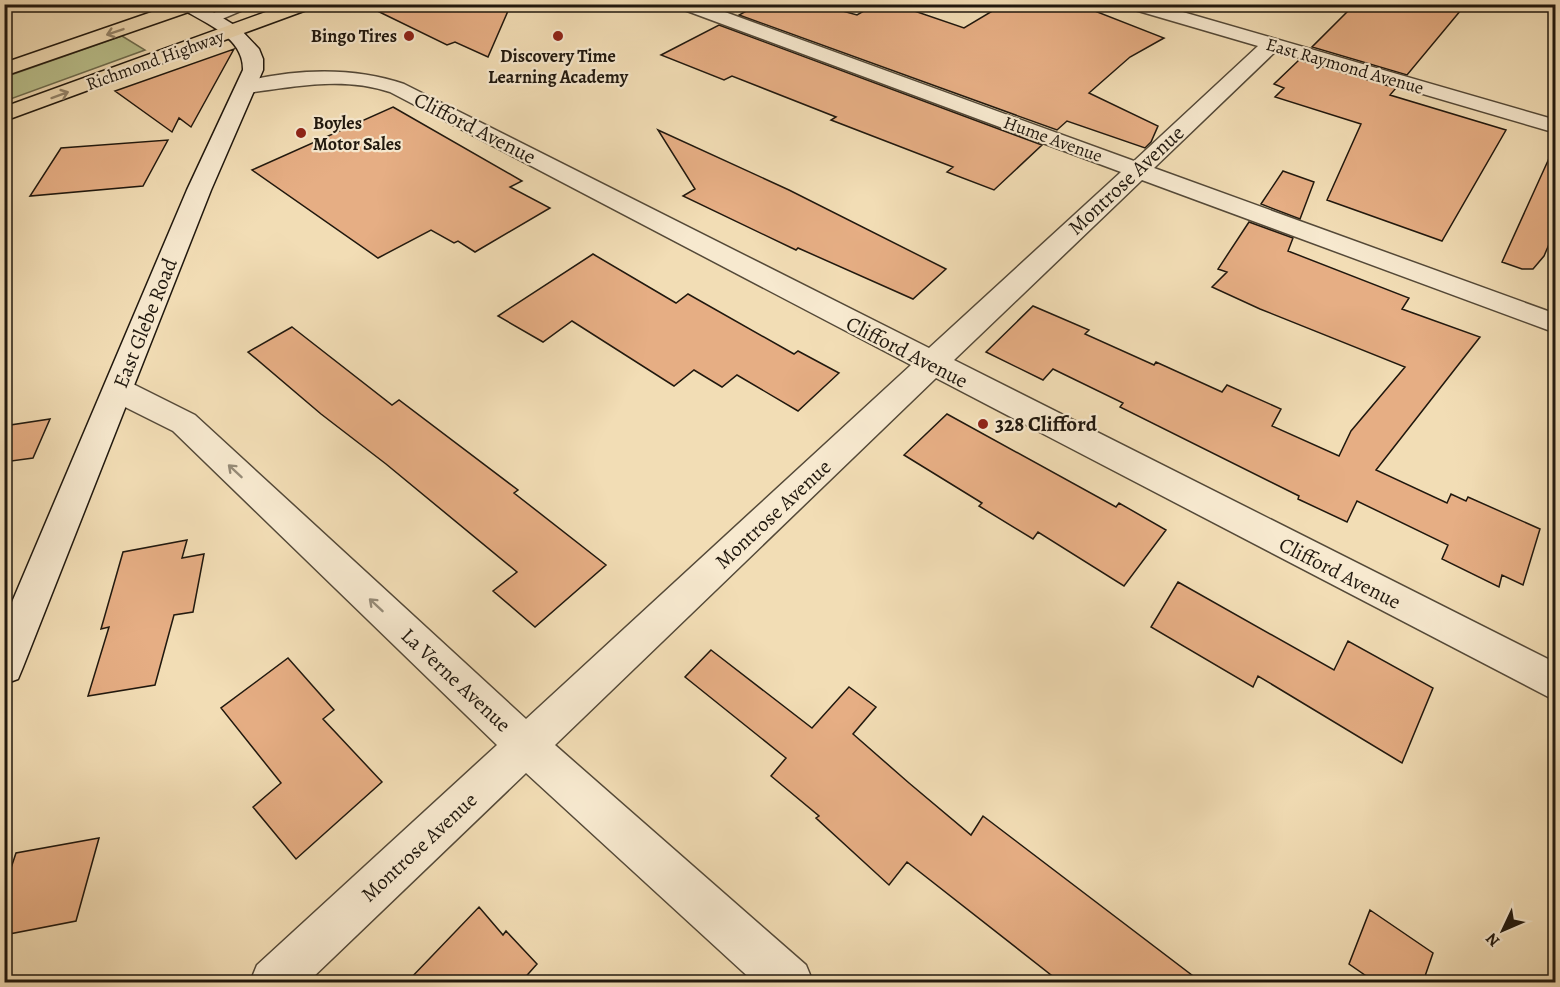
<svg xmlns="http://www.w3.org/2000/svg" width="1560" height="987" font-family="Alegreya,serif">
	<rect width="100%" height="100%" fill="#f2ddb5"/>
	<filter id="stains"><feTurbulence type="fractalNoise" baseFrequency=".00333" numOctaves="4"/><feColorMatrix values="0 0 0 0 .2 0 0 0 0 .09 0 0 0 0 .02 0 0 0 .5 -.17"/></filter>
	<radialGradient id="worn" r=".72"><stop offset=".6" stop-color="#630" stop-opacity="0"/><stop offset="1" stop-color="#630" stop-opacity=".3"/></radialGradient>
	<path fill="#bac18d" stroke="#6d6c4e" stroke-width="1.5" d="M122 36 145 50 5 101V77Z"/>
	<path fill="#e6ae84" stroke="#20180e" stroke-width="1.5" d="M363 4H511L488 57 455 42 447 45Z
		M759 4H817L857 15 876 4H894L964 28 1004 4H1077L1164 38 1130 57 1089 93 1158 126 1151 142 1145 148 1067 121 1057 130 739 15Z
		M1355 4H1466L1407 75 1312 47Z
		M719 25 1042 145 994 190 947 172 953 167 831 120 836 117 732 76 724 80 661 55Z
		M234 49 191 127 179 118 172 132 115 91Z
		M1299 60 1396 88 1390 95 1506 130 1442 241 1327 200 1361 124 1275 97 1284 88 1274 84Z
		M393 107 522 181 510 187 550 208 475 252 458 241 454 243 431 230 378 258 252 170Z
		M658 130 789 190 946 269 913 299 798 248 796 250 683 196 695 189Z
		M168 140 143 186 30 196 61 148Z
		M1556 143V228L1544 256 1533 269H1522L1502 262Z
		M1283 171 1314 182 1300 219 1261 204Z
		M1249 222 1293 238 1288 251 1409 298 1402 309 1480 337 1376 470 1447 503 1451 494 1466 501 1468 497 1540 529 1523 585 1502 575 1499 587 1442 559 1448 545 1357 501 1347 522 1298 499 1299 496 1120 407 1123 403 1053 369 1043 380 986 352 1033 306 1089 330 1085 334 1154 365 1156 362 1222 392 1227 385 1281 409 1272 426 1339 456 1351 431 1405 367 1260 309 1212 287 1227 272 1218 269Z
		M593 254 676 303 688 294 794 354 798 351 839 373 798 411 737 375 722 387 694 370 674 386 572 321 543 342 498 316Z
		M292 327 392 405 399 400 518 490 514 493 606 565 535 627 493 591 517 572 386 464 321 414 248 352Z
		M947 414 1116 507 1119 503 1166 530 1124 586 1038 532 1033 539 979 506 982 503 904 455Z
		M50 419 33 458 4 462V426Z
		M187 540 182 558 204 554 193 612 174 615 155 685 88 696 109 627 101 629 123 552Z
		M1178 582 1334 670 1348 641 1433 688 1402 763 1258 676 1253 687 1151 627Z
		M711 650 812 728 849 687 876 707 853 734 909 783 971 835 983 816 1201 982H1060L907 862 889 885 816 818 819 816 771 776 786 758 685 677Z
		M288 658 334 710 323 719 382 782 296 859 253 807 281 783 221 708Z
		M99 838 76 921 4 935V889L16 853Z
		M479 907 503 935 506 931 537 964 521 982H407Z
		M1370 910 1433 953 1423 982H1375L1349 964Z"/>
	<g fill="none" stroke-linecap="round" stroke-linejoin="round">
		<g stroke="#544938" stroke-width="3">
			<path id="service" d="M237 4H257L215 22 210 23 203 19 205 16Z"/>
		</g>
		<g stroke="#544938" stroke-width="3">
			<path id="minor" d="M676 4H703L1134 161 1258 46 1128 8 1125 4H1155L1556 120V133L1276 51 1154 168 1556 314V333L1142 180 954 360 1556 663V701L936 378 555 745 806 965 813 982H754L526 773 308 982H250L257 965 497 745 173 431 107 398 103 390 107 382 118 379 129 382 195 415 526 719 911 365 390 92C342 76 294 87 246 93L239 91 236 87 239 83C292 69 352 66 404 84L929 348 1121 172 679 8Z"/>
		</g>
		<g stroke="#20180e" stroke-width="3">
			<path id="secondary" d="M182 4H200L239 28 259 49 263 59V70L211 190 23 667 18 679 4 684V621L187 190 243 70C244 38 207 24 184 10Z"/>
		</g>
		<g stroke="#20180e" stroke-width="3">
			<path id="trunk" d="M175 4H203L200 8 4 76V63Z
				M288 4H315L312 8 4 121V107Z"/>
		</g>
		<use href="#service" fill="#f7e9cf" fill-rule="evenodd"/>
		<use href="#minor" fill="#f7e9cf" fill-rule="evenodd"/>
		<use href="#secondary" fill="#f7e9cf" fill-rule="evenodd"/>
		<use href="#trunk" fill="#f2ddb5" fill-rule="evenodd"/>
	</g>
	<defs><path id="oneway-shaft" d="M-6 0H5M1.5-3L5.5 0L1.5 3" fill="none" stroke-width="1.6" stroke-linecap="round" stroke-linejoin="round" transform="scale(1.5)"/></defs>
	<g stroke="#94846a">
		<use href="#oneway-shaft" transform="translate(115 32) rotate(161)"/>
		<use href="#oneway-shaft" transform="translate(60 95) rotate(-20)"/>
	</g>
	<g stroke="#968b78">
		<use href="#oneway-shaft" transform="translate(235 471) rotate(-137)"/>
		<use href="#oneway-shaft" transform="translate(376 605) rotate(-137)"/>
	</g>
	<g fill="#8f2418" stroke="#f7e9cf" stroke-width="2">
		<circle cx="409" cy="36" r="6"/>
		<circle cx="558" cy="36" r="6"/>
		<circle cx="301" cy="133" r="6"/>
		<circle cx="983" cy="424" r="6"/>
	</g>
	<g text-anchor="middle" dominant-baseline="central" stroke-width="4.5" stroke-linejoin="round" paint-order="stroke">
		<g font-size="18" font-weight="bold" fill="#20180e" stroke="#f7e9cf" text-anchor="end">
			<text x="397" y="36">Bingo Tires</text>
			<text x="558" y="56" text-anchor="middle">Discovery Time<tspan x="558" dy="21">Learning Academy</tspan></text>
			<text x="313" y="123" text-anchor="start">Boyles<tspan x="313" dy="21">Motor Sales</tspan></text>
		</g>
		<g font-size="18" fill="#20180e" stroke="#f7e9cf">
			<text transform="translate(155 60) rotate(-20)">Richmond Highway</text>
			<text transform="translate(1345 66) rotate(16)">East Raymond Avenue</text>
			<text transform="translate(1053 139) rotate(20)">Hume Avenue</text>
		</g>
		<g font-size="21" fill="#20180e" stroke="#f7e9cf">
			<text transform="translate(475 128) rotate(27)">Clifford Avenue</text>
			<text transform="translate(1126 180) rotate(-43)">Montrose Avenue</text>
			<text transform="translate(145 323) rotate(-68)">East Glebe Road</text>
			<text transform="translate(907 352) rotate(27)">Clifford Avenue</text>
			<text transform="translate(773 514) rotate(-43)">Montrose Avenue</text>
			<text transform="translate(1340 573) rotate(27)">Clifford Avenue</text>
			<text transform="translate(456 680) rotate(43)">La Verne Avenue</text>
			<text transform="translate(419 847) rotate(-43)">Montrose Avenue</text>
		</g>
		<g font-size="21" font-weight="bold" fill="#20180e" stroke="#f7e9cf" text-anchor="start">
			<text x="995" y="424">328 Clifford</text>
		</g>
	</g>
	<rect width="1560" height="987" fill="none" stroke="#f2ddb5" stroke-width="24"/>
	<rect x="6" y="6" width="1548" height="975" fill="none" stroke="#20180e" stroke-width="3"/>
	<rect x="12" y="12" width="1536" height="963" fill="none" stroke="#20180e" stroke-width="1.5"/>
	<g transform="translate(1503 930) rotate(226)" stroke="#f7e9cf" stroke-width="4.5" paint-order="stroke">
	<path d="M0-4.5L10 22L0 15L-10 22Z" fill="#20180e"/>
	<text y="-9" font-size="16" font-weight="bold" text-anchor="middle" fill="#20180e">N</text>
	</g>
	<rect width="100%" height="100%" filter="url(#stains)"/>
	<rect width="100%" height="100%" fill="url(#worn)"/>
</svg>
